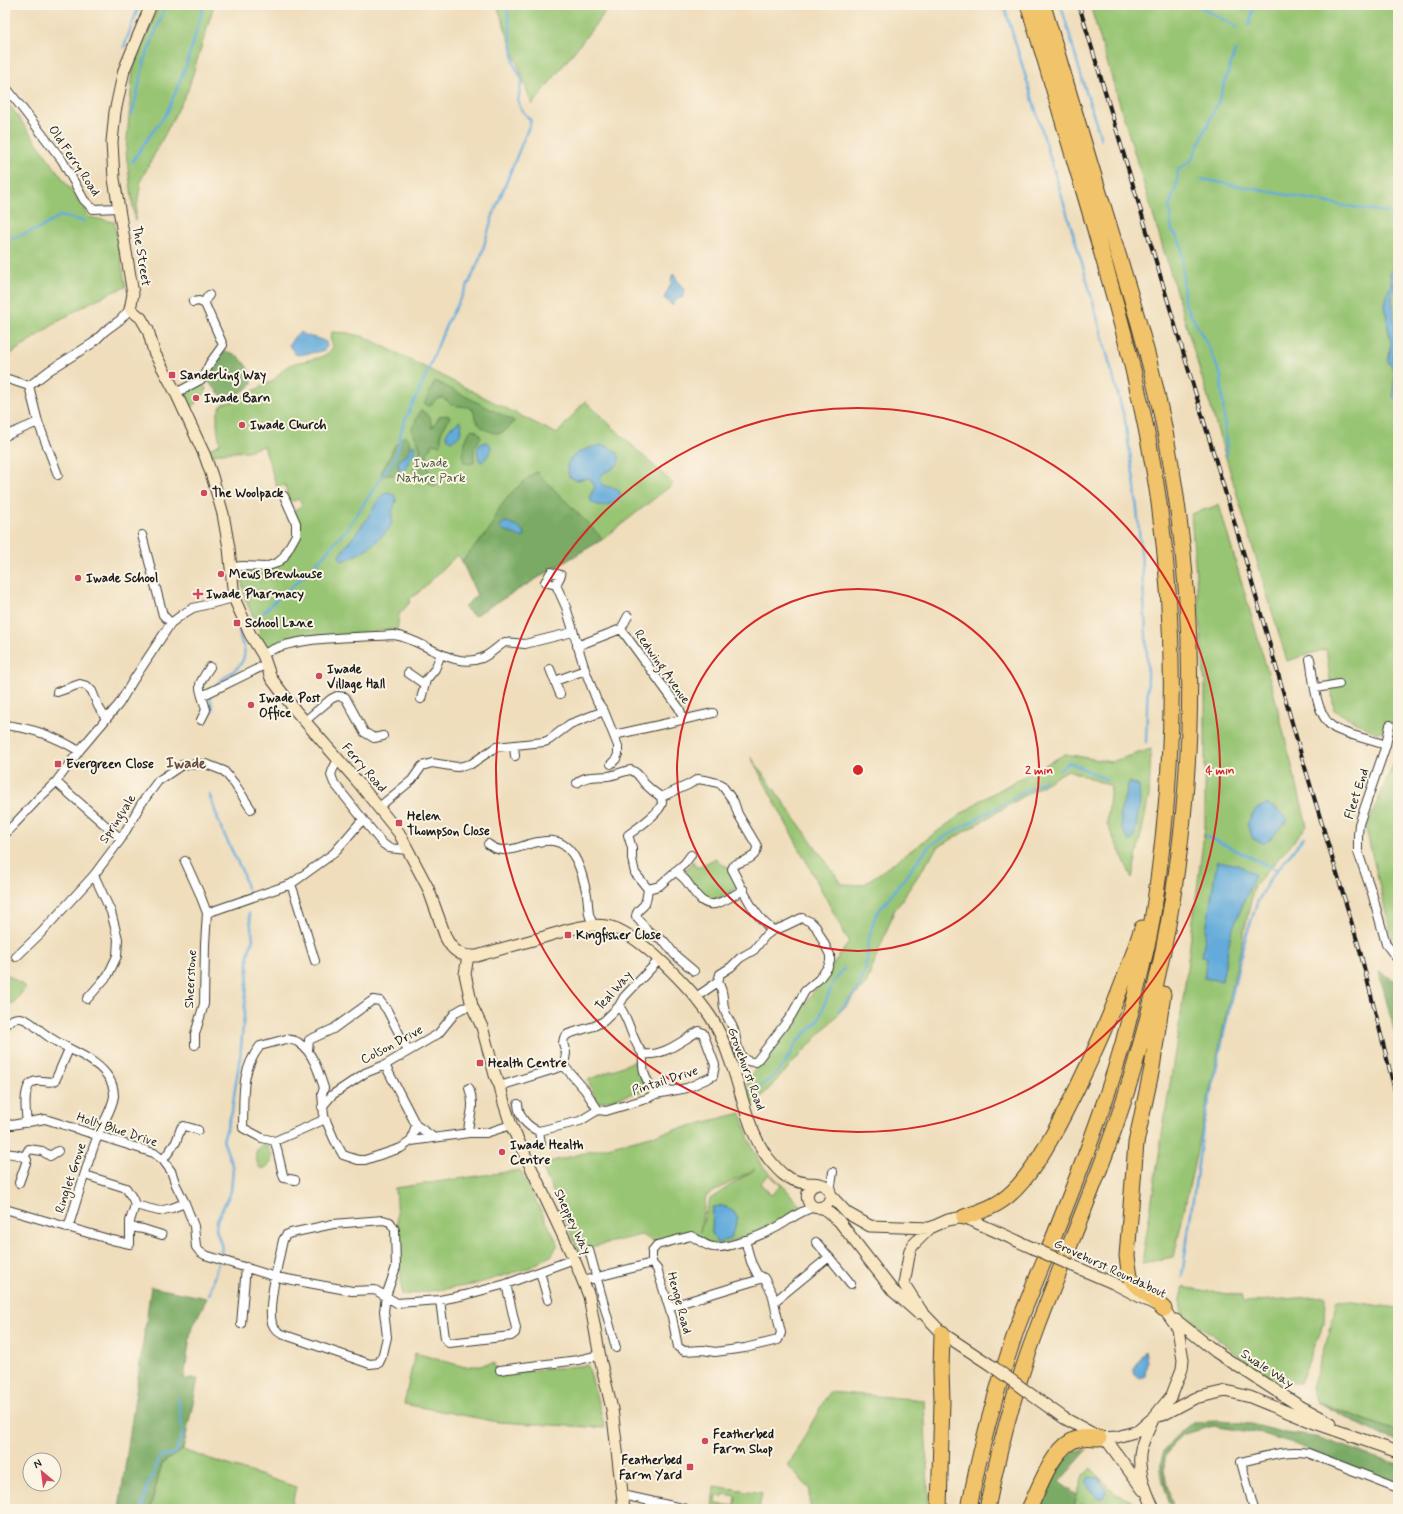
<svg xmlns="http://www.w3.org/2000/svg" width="1403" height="1514" font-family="Mynerve,sans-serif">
	<rect width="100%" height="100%" fill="#fcf5e5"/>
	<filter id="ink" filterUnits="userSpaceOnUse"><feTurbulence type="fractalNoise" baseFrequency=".025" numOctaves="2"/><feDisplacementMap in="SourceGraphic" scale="8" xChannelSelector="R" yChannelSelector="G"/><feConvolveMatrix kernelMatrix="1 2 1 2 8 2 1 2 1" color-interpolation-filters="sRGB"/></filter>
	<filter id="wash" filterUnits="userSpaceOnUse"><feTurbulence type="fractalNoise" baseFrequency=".012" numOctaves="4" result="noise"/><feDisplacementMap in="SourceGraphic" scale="16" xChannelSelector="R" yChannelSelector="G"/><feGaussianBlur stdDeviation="0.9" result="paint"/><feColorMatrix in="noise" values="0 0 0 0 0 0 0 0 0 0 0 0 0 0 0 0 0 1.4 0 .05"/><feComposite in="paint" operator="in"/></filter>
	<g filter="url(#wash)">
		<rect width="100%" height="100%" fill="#efddbb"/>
		<path fill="#98c573" stroke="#5a7048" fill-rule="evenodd" d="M159 5H214L188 90 141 180 135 221 126 152 133 69Z
			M497 5H611L532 105Z
			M1090 5H1398V724L1376 733 1334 710 1326 649 1287 661Z
			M5 99 74 194 89 217 114 222 126 287C82 302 43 332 5 358Z
			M332 332 347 333 365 337 557 434 585 401 673 484 603 539 474 616 464 607 477 595 461 559 457 555 418 593 410 598V602L399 615 397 630C392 630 387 629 382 630 376 631 372 635 365 632 354 633 342 636 331 636 319 635 307 635 294 638 284 640 273 650 262 647L258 634 260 633 245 598 240 572 286 559 299 537 294 511 301 506 302 504 299 499 293 501 289 500 285 485 277 487 264 446 247 451 220 453 211 456 209 449 220 444C218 431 210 401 233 402L270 382 271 383C276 378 281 371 286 367 299 358 326 363 333 346L330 338Z
			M202 384 206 388V392L190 409 185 398 186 393Z
			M1219 505 1273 690 1307 826 1254 886 1174 1257 1142 1263 1182 1007 1205 826V686L1191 514Z
			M1151 749 1149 796 1132 878 1107 824 1111 786 1068 770 937 848 894 911 866 984 752 1107 746 1080 772 1051 849 942 751 757 842 884 863 885 981 800 1065 754 1111 762Z
			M1398 753V942L1392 938 1366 829Z
			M716 858 721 864 731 868 738 884 736 889 717 899 710 901C701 892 694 881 684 873V869L688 868 693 861 697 868Z
			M5 973 26 987 13 1004 5 998Z
			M635 1061 646 1090 598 1103 588 1080Z
			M741 1113 749 1140 761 1165 787 1190 801 1207 782 1220 747 1236 724 1245 709 1244 698 1235 690 1232 655 1242 641 1235 578 1250 541 1164ZM755 1169 710 1199 700 1232 706 1196ZM770 1174 781 1186 771 1195 760 1183ZM721 1206 727 1207 736 1214 712 1233 713 1207Z
			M262 1145 268 1147 272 1157 271 1163 265 1168H260C255 1159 253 1151 262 1145Z
			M520 1170 558 1244 552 1255 529 1268 472 1285 402 1295 395 1188Z
			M1184 1286 1187 1288 1242 1296 1244 1302 1325 1296 1324 1323 1300 1383 1274 1382 1182 1312C1179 1302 1182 1296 1184 1286Z
			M1337 1300 1398 1308V1432L1317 1402 1311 1388 1329 1334Z
			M415 1353 465 1367 494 1363 496 1374 588 1365 605 1428 498 1422 404 1404Z
			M829 1392 924 1400 929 1509H810V1489L788 1466Z
			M183 1450 296 1487 291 1509H150L162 1463Z
			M1091 1468 1116 1494 1140 1505 1142 1509H1089L1082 1504 1078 1509H1073L1083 1476Z
			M714 1486 762 1493 759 1509H712ZM723 1494 736 1496 735 1506 716 1504 717 1496 723 1497Z"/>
		<path fill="#7aaa65" stroke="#4b6340" d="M224 352C227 352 231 352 234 354 244 358 252 374 252 384 244 393 233 396 223 397L206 380 212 373 214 364Z
			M435 381 514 421C511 425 508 430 503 432 496 436 482 429 478 423 475 419 474 415 474 411L468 407 451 405C443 395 438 396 430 406L424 404Z
			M421 410 430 417 432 428 440 416 447 415 450 417 441 433V444L440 445 433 444 427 454 429 471 436 484 435 487 413 471C422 451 423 448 411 430Z
			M472 429 477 431 481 437 474 448V463L467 464 464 462C461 454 466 434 472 429Z
			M405 436 409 440 410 453 399 464V472L393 475H382V469L388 461 395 445Z
			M537 472 603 539 474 616 464 607 477 595 462 561 492 527 495 515 501 506 513 491 534 473Z
			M1379 972 1398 982V1046Z
			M151 1287 207 1298 191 1330 184 1379H198L183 1450 162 1463 150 1509H119Z
			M1317 1402 1398 1432V1441L1383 1436Z
			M1219 1421 1252 1424 1285 1433 1316 1437 1398 1465V1486L1324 1457 1293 1443 1262 1434 1213 1426 1182 1435 1173 1443 1165 1458 1164 1470 1168 1489 1174 1509H1171C1157 1462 1152 1454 1193 1422Z
			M1087 1450 1059 1482 1077 1495 1073 1509H1035L1041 1501 1056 1471 1074 1452Z"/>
		<path fill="#64abdb" stroke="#40647c" d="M1398 251V271L1392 295 1396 346 1393 359 1398 372 1397 394 1398 400 1394 399C1390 385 1401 375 1388 362L1391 342 1388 328 1385 305 1387 294 1391 284 1390 273Z
			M672 275H675L678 282 684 288 683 297 678 299 672 305 664 298 671 284Z
			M301 332C308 338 317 337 326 342L327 347 323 351 298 355 295 354 289 345 295 336Z
			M460 421 462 423C461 432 461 438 451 441L448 439 446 434 449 429Z
			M485 442 489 443 491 447C490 453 486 460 481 462L479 460 477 450 479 445Z
			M413 445 415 446C416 453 412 455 409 461 407 465 407 467 404 470L400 469 398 466 399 460 407 454Z
			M601 445C609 446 624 453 618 463 615 469 607 471 602 474 597 489 608 485 618 489L621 495C613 505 602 510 591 501L590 496 595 487 590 478 576 480 569 477C569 474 567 470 567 467 567 454 591 447 601 445Z
			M389 492C400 497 395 502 393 510 391 514 393 518 392 522 389 536 355 558 342 561L339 556 340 554 367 519 380 497 385 493Z
			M507 522C514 525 522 527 525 535L523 538 501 529 500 527 503 523Z
			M1129 782 1139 786 1140 804 1134 838 1130 842 1121 827 1120 813Z
			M1266 804 1276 808 1288 820 1265 844 1253 839 1247 824 1255 810Z
			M1217 861 1239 865 1255 875 1231 933 1222 981 1204 978 1207 957 1202 956Z
			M721 1206C729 1207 735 1212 738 1219L730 1239 717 1243 712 1233 713 1207Z
			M1145 1351 1147 1361 1145 1376 1140 1378 1134 1373V1369Z
			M1089 1477 1100 1478 1102 1484 1108 1491 1102 1499 1095 1496 1086 1482Z"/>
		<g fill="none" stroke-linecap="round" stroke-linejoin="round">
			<path stroke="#64abdb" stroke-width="2.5" d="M1004 5 1085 273 1125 420 1135 487 1141 552 1145 616 1148 675 1146 742
				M1061 5 1083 82 1101 139
				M1197 5 1237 27
				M1249 26 1254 5
				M124 47 139 5
				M132 115 145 59 166 5
				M132 162 148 138 167 113 187 63 204 5
				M1202 179 1340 205 1397 214
				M5 241 41 228 59 216 84 221
				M1227 455 1221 376 1208 346 1184 302 1182 247 1176 235 1172 231 1169 207 1177 184 1178 170 1191 161 1219 100 1235 51
				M264 612 276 600 307 574 347 529 393 460 398 449 401 431 405 420 422 385 447 323 470 281 481 256 492 218 531 121 521 109 518 101 522 80 514 64 507 5
				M256 620 259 617
				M215 686C225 674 248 668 244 648 242 642 238 637 240 630
				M205 721 213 709 210 697 211 694
				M1060 770 1069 762 1107 780
				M1397 784 1398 780
				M209 794 222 830 242 871 247 888
				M1206 836 1277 870
				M839 1010 851 998 860 985 866 967 868 943 875 916 929 846 1045 780
				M749 1093 772 1078 785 1063 797 1042 818 1021 833 983 844 968
				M1182 1276 1203 1129 1243 946 1257 903 1270 879 1304 837
				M209 1295 222 1248 216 1229 217 1220 231 1191 233 1168 223 1140 232 1112 235 1089 240 1058 248 973V954L253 939 249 913
				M142 1509 147 1486 152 1478 160 1457 176 1453 183 1433 178 1398"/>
		</g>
	</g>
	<g filter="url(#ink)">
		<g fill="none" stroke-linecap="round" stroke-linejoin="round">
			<g stroke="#3c3934" stroke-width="10">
				<path id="street" d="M5 86 62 160 84 200 93 209 119 208
					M193 302 199 301 205 304
					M205 304 206 299 209 295
					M5 378 29 386
					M176 393 202 379 210 363 223 345 205 304
					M5 436 38 422
					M58 475 38 422 29 386 50 370 93 343 105 331 120 320 130 309
					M142 535 163 615 171 623
					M232 567 243 566 265 567 277 563 283 558 296 535V523L284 496
					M551 572 561 575 556 585 545 582Z
					M556 585 566 607 585 670 597 701 604 711 618 746V754L616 759 611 764
					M621 629 628 616
					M577 646 621 629 679 708 684 720
					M263 655C289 635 360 638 394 635 424 639 451 670 482 658 491 654 497 647 505 642L525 644 573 632
					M1310 659C1314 680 1315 718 1336 729 1348 735 1372 740 1386 745
					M550 669 560 694
					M408 673 424 684
					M555 681 585 670
					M1316 688 1339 684
					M57 692 80 684 87 686 92 691 98 706 106 719
					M202 696 267 664
					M421 699 426 680 435 669 441 654
					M201 720 206 710C200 685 194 690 210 667
					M305 721 331 699 337 696 345 697 364 732 374 738 383 736
					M5 725C31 728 57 737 79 751
					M1390 725 1386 745 1359 824 1358 835V852L1372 893 1386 944 1398 960
					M614 735 713 713
					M514 746 515 756
					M338 760 333 769 331 775 334 783 382 843 389 848 407 850
					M56 782 121 839
					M577 783C585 775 598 777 608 776 616 775 623 771 631 770 639 773 639 777 645 784 650 789 655 793 661 797
					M379 807 412 780 422 766 432 763 457 767 463 766 471 764 496 747 544 742 549 740 570 724 604 711
					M5 834 38 799 56 782 79 751 119 704 134 679 171 623 183 614 193 608 234 598
					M488 844C498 852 507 851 520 847 529 844 542 840 553 841 576 844 583 876 587 895 588 901 588 908 589 914 590 918 592 921 593 925
					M691 855 685 863 659 886 648 889C647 895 647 900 644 905 641 909 637 910 636 916L648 932 659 938 665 942 675 955 694 971
					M185 861 199 892 207 913 205 944 204 1004 195 1034V1045
					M675 871C679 874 684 878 687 882 694 892 703 909 718 903 727 900 735 894 744 890
					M291 884 298 905 315 961
					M648 889 635 873 632 859V848L628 835C636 829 660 813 662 803 662 802 661 798 661 797L688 785 698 779 710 781 721 784 734 802 738 814 757 846C757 859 744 860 734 865L732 869C744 891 753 916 773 930L765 936 754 950 740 958 731 967 720 974 718 982 696 997
					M207 913 291 884 334 853 363 819
					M16 957 41 933 94 875 121 839 141 804 158 781 182 765 206 764 224 771 234 783 251 809
					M718 982C726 995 721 1000 725 1011 727 1019 734 1026 735 1034 738 1047 738 1063 756 1062L791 1016 805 991 819 979 828 967 830 961V955L816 927 811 922 802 918C792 922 784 928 773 930
					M87 999 108 975 117 956 118 939 111 912 94 875
					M619 1006C631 1022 631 1040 643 1054 642 1074 645 1078 656 1094
					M5 1025C21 1009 31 1024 45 1034 64 1049 91 1055 106 1074 111 1080 114 1088 114 1096 112 1110 103 1122 98 1135 86 1166 78 1197 68 1228
					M286 1039C290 1040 296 1040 299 1043 313 1052 319 1073 324 1088L322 1094 324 1116 321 1121 275 1141 262 1138 243 1128C244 1096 240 1072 260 1046Z
					M308 1051 309 1040 333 1029 373 1000 380 1001 387 1010 408 1051
					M385 1065 416 1125 433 1137
					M500 1086 564 1066
					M469 1088C472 1096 473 1105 471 1114 470 1121 467 1126 469 1133
					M518 1104C519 1117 527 1127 539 1131L541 1144
					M322 1107 332 1095 365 1073 385 1065 438 1034 456 1012 463 1008 472 1006
					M598 1110 585 1090 564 1066 566 1053 563 1043 564 1038 568 1034 594 1026 604 1021 619 1006 624 997 659 960
					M324 1116 334 1139 343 1155 358 1160H365L401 1148 411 1141 469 1133H486L511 1125
					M5 1123 12 1125 45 1119 154 1153 163 1160 171 1171 176 1185 185 1203 194 1226 196 1247 200 1252 205 1255 276 1277 352 1291 375 1290 397 1303 440 1300 465 1295 506 1284 574 1259
					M27 1123C26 1114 22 1087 33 1082 41 1078 48 1084 55 1081L69 1049
					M539 1131 580 1121 598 1110 606 1111 646 1099 656 1094 687 1088 709 1078 713 1076 715 1065 703 1033 699 1031C682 1040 664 1057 643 1054
					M275 1141 283 1175 284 1178 295 1180
					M411 1141 416 1125
					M5 1153C13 1154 22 1154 27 1160L19 1183
					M24 1157 29 1149 42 1151 50 1156 58 1151
					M163 1160 176 1142 181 1128 184 1126 198 1130
					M830 1192 833 1172
					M135 1205 159 1211 172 1208 185 1203
					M5 1209 112 1240 130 1244V1221L135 1205 133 1199 126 1188 85 1175
					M383 1220 390 1222 395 1230 396 1267 386 1296 384 1311 387 1337 383 1354 379 1363 370 1364 282 1334C277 1332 274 1328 272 1323 267 1306 279 1259 283 1240L286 1235 291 1233 333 1224Z
					M130 1227 143 1229 162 1235
					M745 1240 751 1262 757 1274 764 1278 772 1293 781 1333 778 1340 745 1348 715 1352 703 1350 684 1351 678 1347 672 1317 657 1269 652 1263V1251L657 1245 691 1236C698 1239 705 1246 713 1247 726 1250 767 1233 779 1226 791 1219 801 1210 815 1207
					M816 1242 829 1257
					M589 1250 616 1348
					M540 1272 548 1300
					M582 1281 652 1263
					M440 1300 445 1338 449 1343 511 1336 515 1333 516 1328 506 1284
					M774 1302 829 1257 851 1284
					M669 1307 764 1278
					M241 1324 246 1267
					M500 1370 578 1360 600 1355
					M623 1495 686 1509
					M1254 1509 1241 1462C1263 1457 1286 1449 1308 1453L1398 1488"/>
			</g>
			<g stroke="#3c3934" stroke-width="13">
				<path id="secondary" d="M151 5 124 70 115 112 112 142 114 179 133 294 130 309 141 318 148 330 154 352 176 393 205 456 212 476 223 514 229 548 234 598 250 634 263 655 271 678 295 710 357 781 399 833 428 888 446 938C453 952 462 957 477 956 500 949 522 943 544 937 564 931 586 923 606 926 636 929 693 991 710 1016 719 1029 725 1045 730 1060 742 1092 747 1130 768 1158 780 1173 787 1181 807 1183 813 1183 821 1183 825 1186 833 1191 832 1204 822 1207 807 1212 800 1189 818 1184
					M468 956 465 974 472 1006 482 1027 495 1075 500 1086 504 1103 511 1125 574 1259 589 1296 601 1363 612 1409 624 1509
					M831 1196 847 1213 870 1226 930 1228
					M822 1207 839 1221 893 1291 918 1313
					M1071 1265 1113 1283 1164 1309 1178 1329 1183 1360 1182 1369 1172 1395 1154 1417 1138 1431 1117 1437 1099 1438
					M1176 1320 1216 1352 1298 1405 1331 1423
					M992 1366 942 1333 922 1312 904 1284 910 1250 914 1244 930 1228 948 1220 964 1217 1035 1249
					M1033 1396 1064 1418 1108 1442 1143 1490
					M1154 1509C1146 1492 1136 1468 1141 1449 1144 1438 1150 1427 1154 1417L1163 1415 1195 1398 1226 1391 1250 1397 1312 1422 1398 1452"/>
			</g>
			<g stroke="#3c3934" stroke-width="17">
				<path id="highway" d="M1163 994 1152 1068 1136 1143 1127 1256 1130 1277 1132 1281 1164 1309
					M964 1217C979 1212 995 1207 1008 1196 1030 1178 1050 1141 1063 1116 1094 1056 1121 993 1142 928
					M939 1509 942 1401 941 1371 942 1333
					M969 1509C980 1448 997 1387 1017 1328 1027 1302 1038 1275 1049 1249 1076 1181 1103 1113 1123 1043 1132 1008 1141 973 1149 937 1156 902 1160 865 1164 829 1175 720 1174 611 1159 503 1144 397 1114 294 1084 192 1065 130 1048 67 1028 5
					M987 1509C999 1448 1015 1387 1037 1329 1072 1236 1113 1146 1139 1050 1197 844 1206 627 1162 417 1147 343 1123 271 1101 199 1081 135 1062 70 1043 5
					M1029 1509C1040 1487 1054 1442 1081 1438 1087 1437 1093 1438 1099 1438"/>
			</g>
			<use href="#street" stroke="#fff" stroke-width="8"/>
			<use href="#secondary" stroke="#f9e7c3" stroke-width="11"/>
			<use href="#highway" stroke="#f1c36a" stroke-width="15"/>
			<g stroke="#1c1c1c" stroke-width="4">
				<path id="rail" d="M1079 5 1245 558 1301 754 1359 947 1398 1103"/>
			</g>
			<use href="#rail" stroke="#fcf5e5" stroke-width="2.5" stroke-dasharray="8" stroke-linecap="butt"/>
			<g stroke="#3c3934" stroke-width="13" stroke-linecap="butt">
				<path id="secondary-bridge" d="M1035 1249 1071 1265
					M992 1366 1033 1396"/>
			</g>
			<use href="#secondary-bridge" stroke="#f9e7c3" stroke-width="11"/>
		</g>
	</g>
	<g fill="none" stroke="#d62828" stroke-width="2">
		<circle cx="858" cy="770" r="181"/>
		<circle cx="858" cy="770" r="362"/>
	</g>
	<g fill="#d1495b" stroke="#fcf5e5" stroke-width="1.5">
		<rect x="168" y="371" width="8" height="8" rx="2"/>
		<circle cx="196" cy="398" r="4"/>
		<circle cx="242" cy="425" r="4"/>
		<circle cx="204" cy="493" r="4"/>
		<circle cx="221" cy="574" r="4"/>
		<circle cx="78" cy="578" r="4"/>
		<path d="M196 588h4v4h4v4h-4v4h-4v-4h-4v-4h4z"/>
		<rect x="233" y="619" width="8" height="8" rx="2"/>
		<circle cx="319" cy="676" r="4"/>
		<circle cx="251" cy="705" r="4"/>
		<rect x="54" y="760" width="8" height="8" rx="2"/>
		<rect x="395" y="819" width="8" height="8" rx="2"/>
		<rect x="564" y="931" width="8" height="8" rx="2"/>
		<rect x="476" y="1059" width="8" height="8" rx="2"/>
		<circle cx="502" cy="1152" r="4"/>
		<circle cx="705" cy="1441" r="4"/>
		<rect x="686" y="1463" width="8" height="8" rx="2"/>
	</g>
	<g text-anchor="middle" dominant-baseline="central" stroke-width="4" stroke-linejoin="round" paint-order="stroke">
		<g font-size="13" fill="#1c1c1c" stroke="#fcf5e5">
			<text transform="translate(74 161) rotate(56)">Old Ferry Road</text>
			<text transform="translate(141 256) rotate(81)">The Street</text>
			<text transform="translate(662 667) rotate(55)">Redwing Avenue</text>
			<text transform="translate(364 768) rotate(49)">Ferry Road</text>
			<text transform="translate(1357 794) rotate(-72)">Fleet End</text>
			<text transform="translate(118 819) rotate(-57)">Springvale</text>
			<text transform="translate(191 979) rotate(-87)">Sheerstone</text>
			<text transform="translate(614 991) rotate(-48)">Teal Way</text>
			<text transform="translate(392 1045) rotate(-28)">Colson Drive</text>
			<text transform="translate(746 1069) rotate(70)">Grovehurst Road</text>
			<text transform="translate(665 1081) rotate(-18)">Pintail Drive</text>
			<text transform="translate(117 1130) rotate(18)">Holly Blue Drive</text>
			<text transform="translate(71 1178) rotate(-72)">Ringlet Grove</text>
			<text transform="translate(572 1222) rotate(65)">Sheppey Way</text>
			<text transform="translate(1110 1269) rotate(25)">Grovehurst Roundabout</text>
			<text transform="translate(679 1303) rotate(75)">Henge Road</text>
			<text transform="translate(1267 1369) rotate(33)">Swale Way</text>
		</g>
		<g font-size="13" font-weight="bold" fill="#1c1c1c" stroke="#fcf5e5" text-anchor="start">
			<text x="180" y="375">Sanderling Way</text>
			<text x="204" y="398">Iwade Barn</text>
			<text x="250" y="425">Iwade Church</text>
			<text x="212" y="493">The Woolpack</text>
			<text x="229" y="574">Mews Brewhouse</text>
			<text x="86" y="578">Iwade School</text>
			<text x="206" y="594">Iwade Pharmacy</text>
			<text x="245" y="623">School Lane</text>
			<text x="327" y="669">Iwade<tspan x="327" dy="15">Village Hall</tspan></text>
			<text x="259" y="698">Iwade Post<tspan x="259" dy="15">Office</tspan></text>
			<text x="66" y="764">Evergreen Close</text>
			<text x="407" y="816">Helen<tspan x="407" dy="15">Thompson Close</tspan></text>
			<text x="576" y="935">Kingfisher Close</text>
			<text x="488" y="1063">Health Centre</text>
			<text x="510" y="1145">Iwade Health<tspan x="510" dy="15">Centre</tspan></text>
			<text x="713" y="1434">Featherbed<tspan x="713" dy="15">Farm Shop</tspan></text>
			<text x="682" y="1460" text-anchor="end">Featherbed<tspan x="682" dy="15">Farm Yard</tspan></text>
		</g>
		<g font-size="13" fill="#47573a" stroke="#fcf5e5">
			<text x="431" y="463">Iwade<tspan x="431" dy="15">Nature Park</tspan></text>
		</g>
		<g font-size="15" font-weight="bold" fill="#634c3f" stroke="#fcf5e5">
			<text x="186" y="764">Iwade</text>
		</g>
	</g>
	<circle cx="858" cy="770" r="6" fill="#d62828" stroke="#fcf5e5" stroke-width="2"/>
	<g font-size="12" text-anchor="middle" font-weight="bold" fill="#d62828" stroke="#fcf5e5" stroke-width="4" stroke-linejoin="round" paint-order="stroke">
		<text x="1039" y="774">2 min</text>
		<text x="1220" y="774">4 min</text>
	</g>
	<rect width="1403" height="1514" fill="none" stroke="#fcf5e5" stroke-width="20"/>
	<g transform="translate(42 1472) rotate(331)"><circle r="19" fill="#fcf5e5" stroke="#a29e95"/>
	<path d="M0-3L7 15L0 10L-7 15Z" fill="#d1495b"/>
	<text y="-6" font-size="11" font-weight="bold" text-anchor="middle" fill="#1c1c1c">N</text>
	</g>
</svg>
